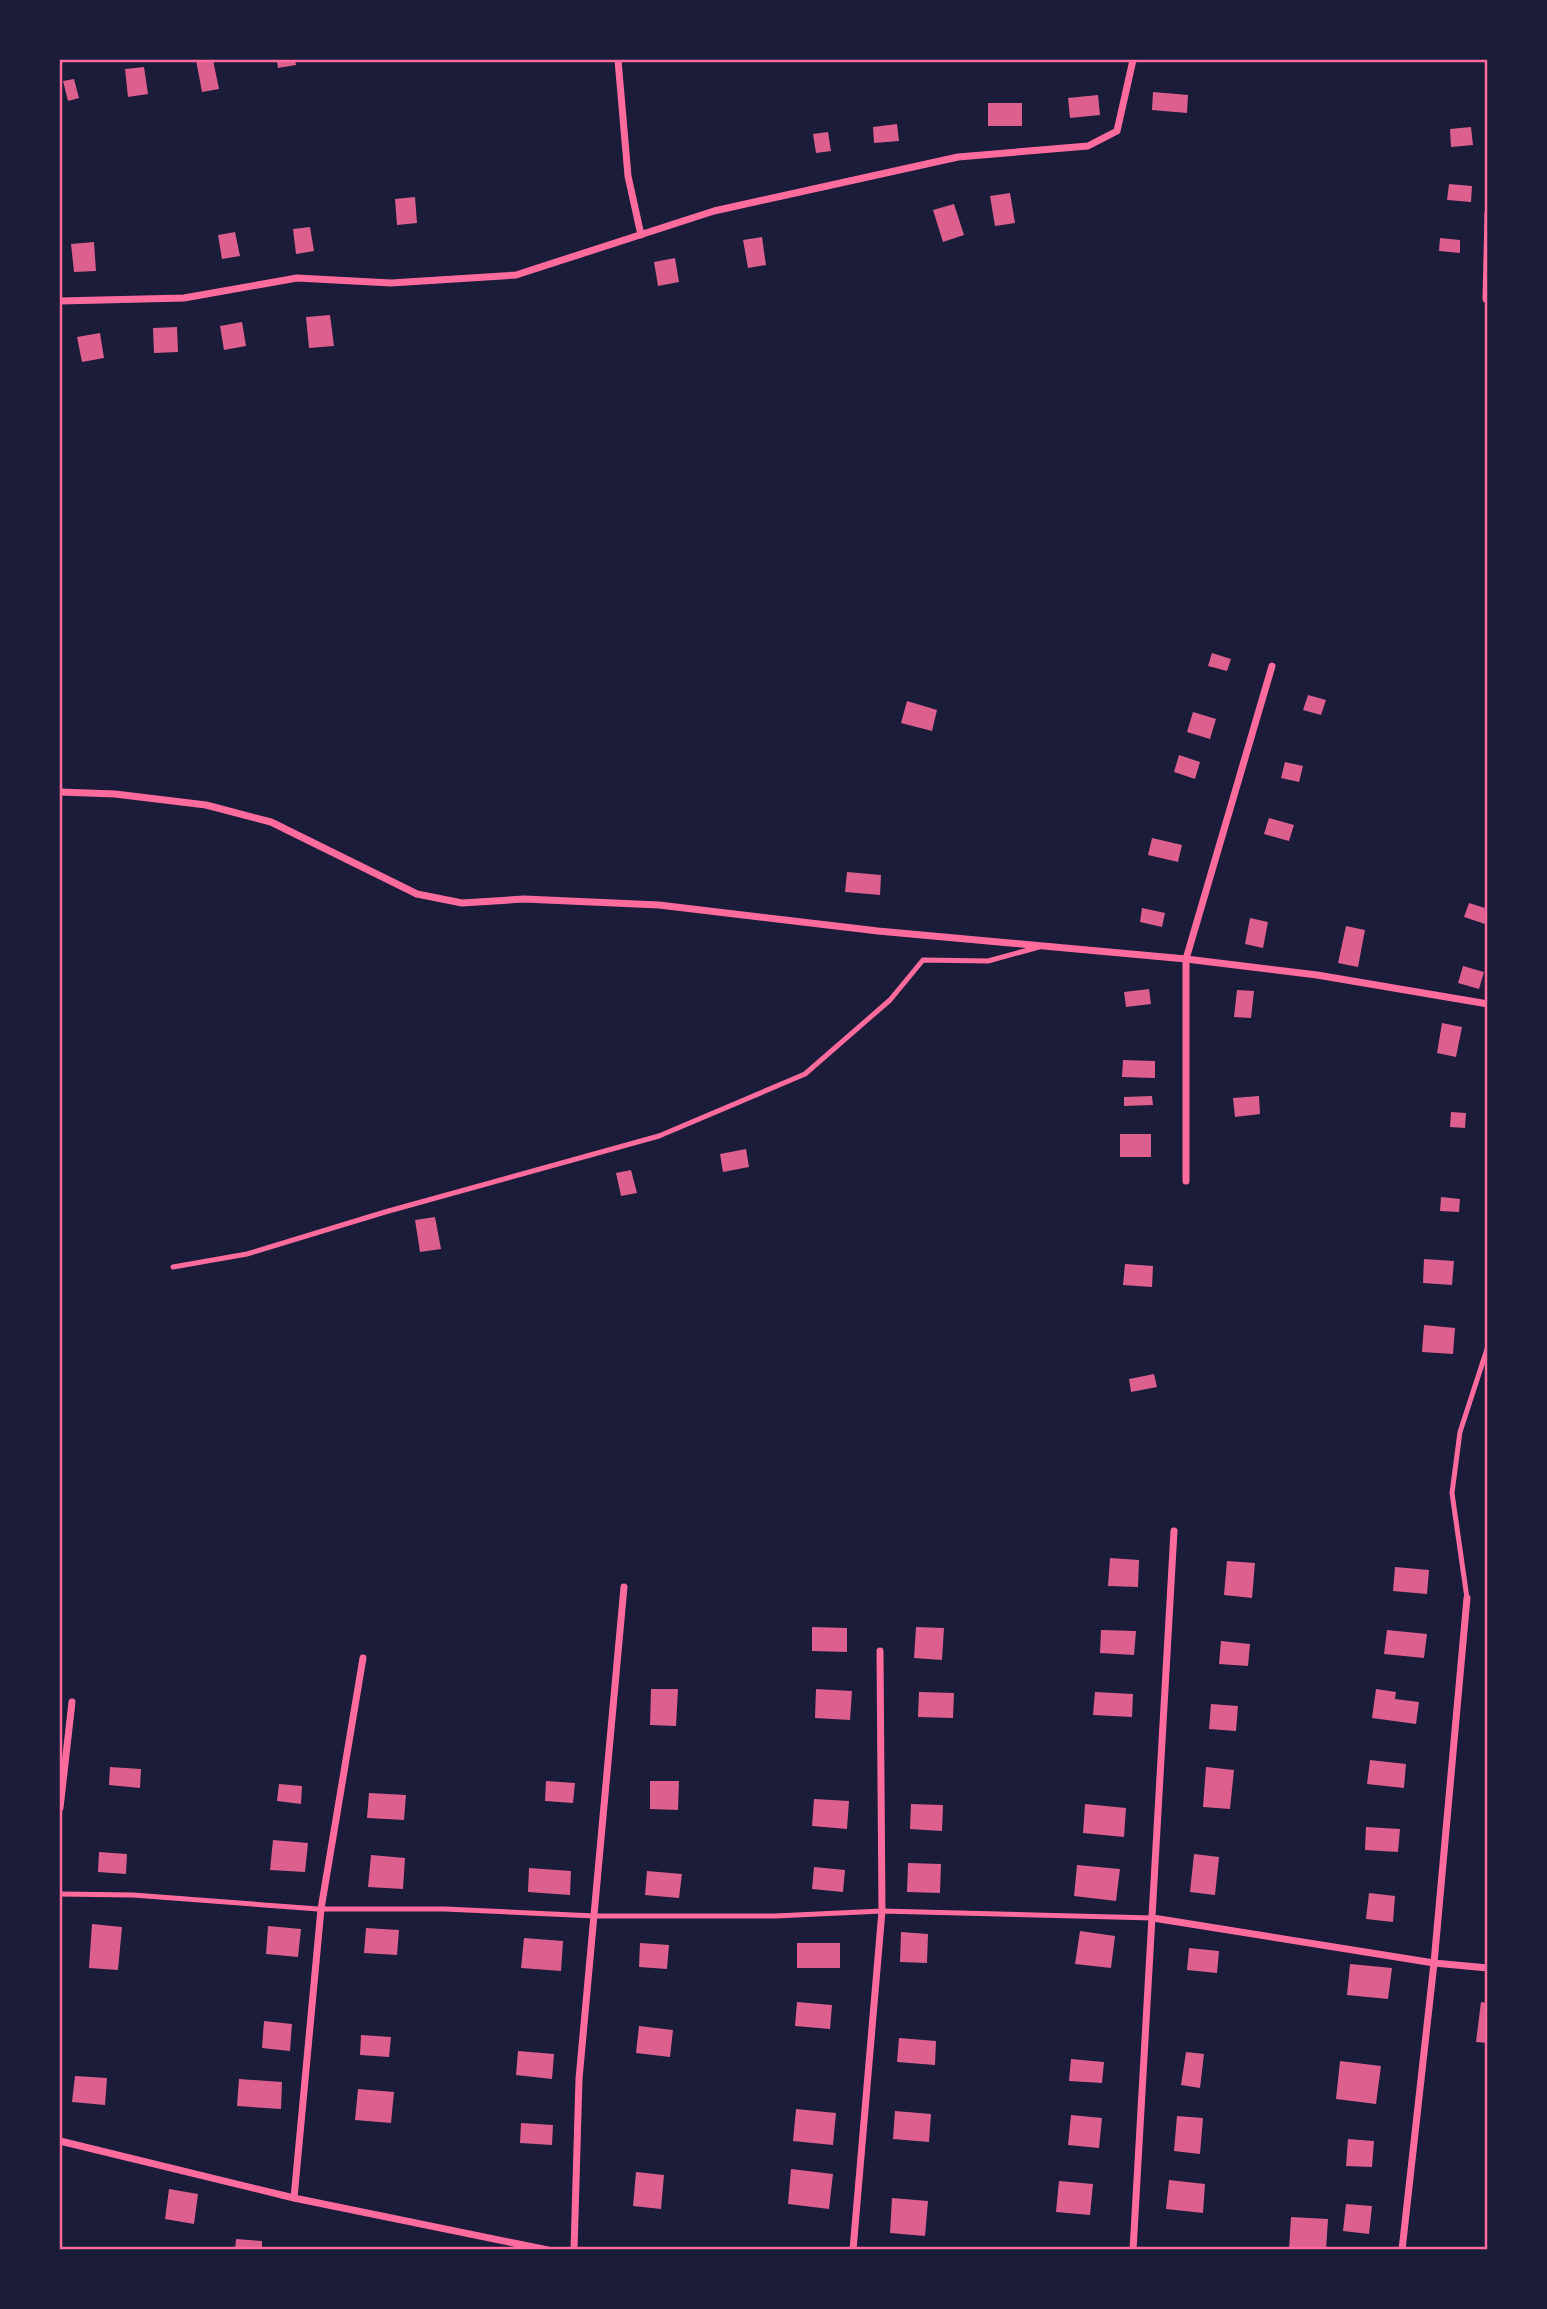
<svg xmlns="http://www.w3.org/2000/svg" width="1547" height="2309" font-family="'PT Sans Narrow',sans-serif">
	<rect width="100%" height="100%" fill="#1b1b3a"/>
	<path fill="#dd5f8e" d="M196 60H213L219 89 202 92Z
		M277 60H295L296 65 278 68Z
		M144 67 148 94 128 97 125 69Z
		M74 79 79 98 68 101 63 81Z
		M1153 92 1188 95 1187 113 1152 110Z
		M1098 95 1100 115 1070 118 1068 98Z
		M988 103H1022V126H988Z
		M897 124 899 141 874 143 873 127Z
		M1471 127 1473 145 1451 147 1450 129Z
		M828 132 831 151 816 153 813 134Z
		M1449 184 1472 186 1471 202 1447 200Z
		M1010 193 1015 223 995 226 990 196Z
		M415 197 417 223 397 225 395 199Z
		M954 204 964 235 943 242 933 210Z
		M310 227 314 251 296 254 293 229Z
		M235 232 240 256 222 259 218 235Z
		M762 237 766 265 748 268 743 240Z
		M1440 238 1460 240V253L1439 251Z
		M94 242 96 271 74 272 71 244Z
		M675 258 679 282 658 286 654 262Z
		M330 315 334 346 309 348 306 317Z
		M242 322 246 346 224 350 220 326Z
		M177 327 178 352 154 353 153 328Z
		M100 333 104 358 82 362 77 337Z
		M1212 653 1231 659 1227 671 1208 666Z
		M1308 695 1326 700 1321 715 1303 710Z
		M907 701 937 710 932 731 901 723Z
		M1193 712 1216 719 1210 739 1187 732Z
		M1179 755 1200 762 1195 779 1174 772Z
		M1285 762 1303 766 1299 782 1281 778Z
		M1269 818 1294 825 1289 841 1264 834Z
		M1152 838 1182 845 1178 862 1148 855Z
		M847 872 881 875 880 895 845 892Z
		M1469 903 1488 909V925L1464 917Z
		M1142 908 1165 913 1162 927 1140 922Z
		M1250 918 1268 922 1263 948 1245 944Z
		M1346 926 1365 930 1358 967 1338 963Z
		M1463 966 1484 972 1479 989 1458 983Z
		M1149 989 1151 1004 1126 1007 1124 992Z
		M1237 990 1254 991 1251 1018 1234 1017Z
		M1442 1023 1462 1027 1456 1057 1437 1053Z
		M1123 1060 1155 1061V1078L1122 1077Z
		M1152 1096 1153 1105 1124 1106V1097Z
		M1259 1096 1260 1114 1235 1117 1233 1098Z
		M1451 1112 1466 1113 1465 1128 1450 1127Z
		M1120 1134H1151V1157H1120Z
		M746 1149 749 1167 723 1172 720 1154Z
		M631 1170 637 1193 621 1196 616 1173Z
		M1441 1197 1460 1199 1459 1212 1440 1211Z
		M435 1217 441 1249 420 1252 415 1220Z
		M1424 1259 1454 1261 1452 1285 1423 1283Z
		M1125 1264 1153 1266 1152 1287 1123 1285Z
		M1424 1325 1455 1328 1453 1354 1422 1352Z
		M1154 1374 1157 1387 1131 1392 1129 1379Z
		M1110 1558 1139 1560 1138 1587 1108 1586Z
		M1227 1561 1255 1563 1252 1598 1224 1595Z
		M1395 1567 1429 1570 1427 1594 1393 1591Z
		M812 1627 847 1628V1652L812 1651Z
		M916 1627 944 1628 942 1660 914 1658Z
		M1101 1630 1136 1631 1134 1655 1100 1653Z
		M1387 1630 1427 1634 1424 1658 1384 1654Z
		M1221 1641 1250 1644 1248 1666 1219 1664Z
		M651 1689H678L676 1726 650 1725Z
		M816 1689 852 1691 850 1720 815 1718Z
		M1376 1689 1396 1692 1395 1699 1419 1702 1416 1724 1372 1718Z
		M919 1692 954 1693 953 1718 918 1717Z
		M1095 1692 1133 1694 1132 1717 1093 1715Z
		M1211 1704 1238 1706 1236 1731 1209 1729Z
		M1370 1760 1406 1764 1404 1788 1367 1784Z
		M110 1767 141 1769 140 1788 109 1785Z
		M1206 1767 1234 1770 1230 1809 1203 1807Z
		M546 1781 575 1783 573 1803 545 1801Z
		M650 1781H679L678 1810 650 1809Z
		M279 1784 302 1786 301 1804 277 1801Z
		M369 1793 406 1795 404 1820 367 1818Z
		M814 1799 849 1801 847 1829 812 1826Z
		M911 1804 943 1805 942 1831 910 1829Z
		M1085 1804 1126 1808 1124 1837 1083 1833Z
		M1366 1827 1400 1829 1398 1852 1365 1850Z
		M273 1840 308 1843 305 1872 270 1870Z
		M99 1852 127 1854 126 1874 98 1872Z
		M1194 1854 1219 1857 1215 1895 1190 1892Z
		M371 1855 405 1858 403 1889 368 1887Z
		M908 1863 941 1864 940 1893 907 1892Z
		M1077 1865 1120 1869 1116 1901 1074 1896Z
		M814 1867 845 1870 843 1892 812 1889Z
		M529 1868 571 1871 570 1895 528 1892Z
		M647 1871 682 1874 679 1898 645 1895Z
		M1369 1893 1395 1896 1393 1922 1366 1919Z
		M92 1924 122 1927 118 1970 89 1968Z
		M268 1926 301 1929 298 1957 266 1954Z
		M366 1928 399 1930 397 1955 364 1953Z
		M1080 1931 1115 1936 1111 1968 1075 1964Z
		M901 1932 928 1934 927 1963 900 1962Z
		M524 1938 563 1941 561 1971 521 1968Z
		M640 1943 669 1945 667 1969 639 1967Z
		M797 1943H840V1968H797Z
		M1189 1948 1219 1951 1217 1973 1187 1970Z
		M1350 1964 1392 1968 1388 1999 1347 1995Z
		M797 2002 832 2005 830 2029 795 2026Z
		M1481 2002 1488 2003V2043L1476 2042Z
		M264 2021 292 2024 290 2051 262 2048Z
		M639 2026 673 2030 670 2057 636 2053Z
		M361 2035 391 2037 389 2057 360 2055Z
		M899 2038 936 2041 935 2065 897 2062Z
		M518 2051 554 2054 552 2079 516 2075Z
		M1186 2052 1204 2054 1200 2088 1181 2085Z
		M1071 2059 1104 2062 1102 2083 1069 2081Z
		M1340 2061 1381 2066 1376 2104 1336 2099Z
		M75 2076 107 2078 105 2105 72 2102Z
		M239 2079 282 2082 281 2109 237 2106Z
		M358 2089 394 2092 391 2123 355 2120Z
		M796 2109 836 2113 833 2145 793 2141Z
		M895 2111 931 2114 929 2142 893 2139Z
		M1071 2115 1102 2118 1099 2148 1068 2145Z
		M1177 2116 1203 2118 1200 2154 1174 2151Z
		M521 2123 553 2125 552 2145 520 2143Z
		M1348 2139 1374 2141 1372 2167 1346 2166Z
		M791 2169 833 2174 829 2209 788 2204Z
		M636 2172 664 2175 661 2209 633 2206Z
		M1169 2180 1205 2184 1203 2213 1166 2209Z
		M1059 2181 1093 2184 1090 2215 1056 2212Z
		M169 2189 198 2194 194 2224 165 2219Z
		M892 2198 928 2201 925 2236 890 2233Z
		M1346 2204 1372 2206 1369 2234 1343 2231Z
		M1291 2217 1328 2219 1326 2250H1289Z
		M236 2239 262 2241V2250H235Z"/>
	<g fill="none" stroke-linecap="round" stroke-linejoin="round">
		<path stroke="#ff6b9d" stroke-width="5" d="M173 1267 247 1254 385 1212 659 1136 805 1074 890 1000 923 960 988 961 1039 947
			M1467 1598 1452 1493 1460 1432 1488 1346
			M60 1894 133 1895 318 1909H445L595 1916H775L882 1911 1153 1918"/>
		<path stroke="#ff6b9d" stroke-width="7" d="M618 60 628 176 641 235
			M1486 299 1488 213
			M60 301 184 298 297 278 391 283 516 275 714 211 958 157 1088 146 1117 131 1133 60
			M60 792 115 794 206 805 271 822 417 894 462 903 524 899 659 905 878 931 1186 959 1317 975 1488 1004
			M1186 1181V959L1272 666
			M60 1808 72 1702
			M1153 1918 1434 1963 1488 1968
			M60 2141 294 2198 548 2250
			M294 2198 321 1909 363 1658
			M574 2250 579 2079 624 1587
			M853 2250 882 1911 880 1651
			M1133 2250 1174 1531
			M1402 2250 1434 1963 1467 1598"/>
	</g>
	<rect width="1547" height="2309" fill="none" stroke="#1b1b3a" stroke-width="122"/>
	<rect x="61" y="61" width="1425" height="2187" fill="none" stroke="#ff6b9d" stroke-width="2.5"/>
</svg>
